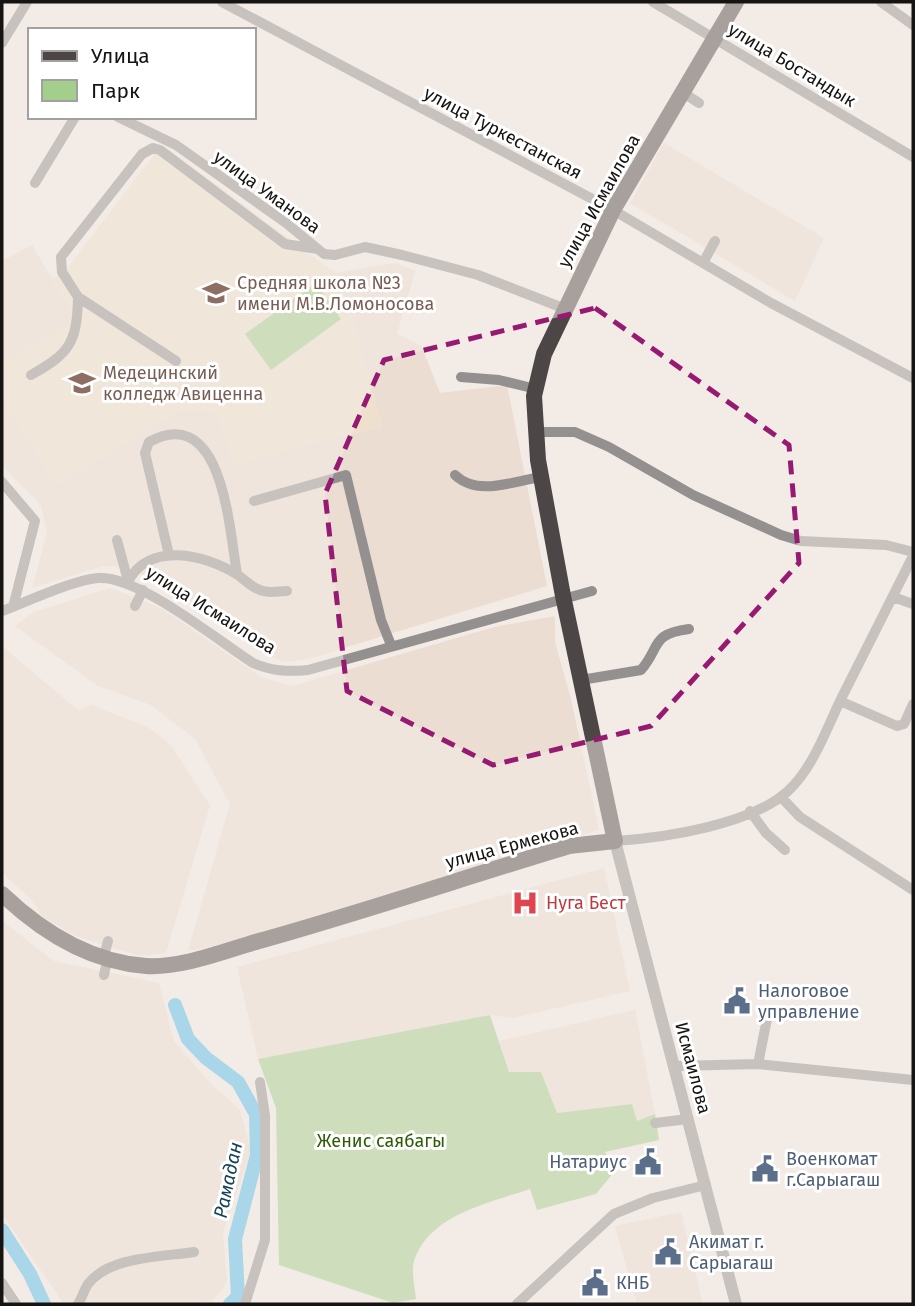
<svg xmlns="http://www.w3.org/2000/svg" width="915" height="1306" font-family="'Fira Sans',sans-serif">
	<rect width="100%" height="100%" fill="#f3ebe5"/>
	<path fill="#ecddd2" d="M664 143 824 238 795 301 630 203Z
		M32 245 76 318 2 365V261Z
		M396 263 415 271 397 334 421 345 440 393 507 385 547 586 308 659 284 662 262 652 130 567 103 566 32 588 47 533 41 505 2 466V400L57 485 181 409 218 412 233 464 382 426 351 313 335 273Z
		M111 588 163 609 263 678 292 686 494 627 555 616V642L571 699 599 830 233 942 188 951 230 804 195 739 151 705 98 686 15 626 34 612Z
		M2 646 79 711 92 705 149 728 170 744 210 805 166 953 140 956 78 937 43 917 30 898 2 873Z
		M604 868 630 991 513 1018 490 1015 258 1059 237 967Z
		M2 921 54 961 159 983 174 1041 209 1082 240 1110 251 1151 223 1232 227 1283 212 1301 194 1304H64L2 1214Z
		M635 1010 655 1114 637 1121 632 1104 557 1113 541 1073H509L499 1041Z
		M681 1212 703 1304H637L615 1226Z"/>
	<path fill="#efe0cd" d="M160 147 170 150 335 273 351 313 382 426 233 465 218 412 181 409 57 485 2 400V365L76 318 50 279 63 274Z"/>
	<path fill="#a3ce8b" d="M316 283 341 319 271 370 245 334Z
		M490 1015 509 1072H541L557 1113 632 1104 637 1121 655 1114 659 1140 605 1152 614 1172 596 1194 537 1210 530 1189C490 1203 429 1214 414 1261 411 1271 415 1288 416 1299L393 1303 279 1265 276 1108 258 1059Z"/>
	<g fill="none" stroke-linecap="round" stroke-linejoin="round">
		<path stroke="#50bdee" stroke-width="14" d="M175 1005 188 1039 206 1058 238 1082 256 1114 257 1155 235 1239 238 1297 230 1304
			M2 1230 30 1274 44 1304"/>
		<path stroke="#949090" stroke-width="10" d="M222 2 613 210 771 303 913 378
			M653 2 913 157
			M881 2 913 25
			M2 43 27 2
			M682 92 699 103
			M118 117 176 145 286 223 324 254 335 255 365 247 402 255 478 275 563 308
			M35 183 75 117
			M703 263 715 241
			M176 361 78 297 62 272 61 257 142 154 153 148 160 150 285 244 318 249
			M31 375C70 353 77 343 78 297
			M461 377 499 380 536 389
			M534 432H575L609 447 693 495 781 535 801 541 886 545 913 552
			M455 475C478 497 513 481 541 477
			M2 482 35 521 13 607
			M254 501 346 475 381 620 391 645
			M117 540 128 581
			M169 555 145 453 149 442C223 402 229 528 237 574
			M128 582C148 541 205 554 238 575 245 580 251 587 260 590 268 594 278 591 287 591
			M893 597 913 604
			M135 606 143 590
			M2 611C26 602 76 579 99 578 139 576 217 640 253 663 272 671 287 672 308 670L592 591
			M581 680 641 670C661 647 650 634 689 629
			M840 701 897 726 904 724 913 704
			M781 797 800 817 913 890
			M750 811 766 833 785 850
			M615 841C663 838 751 825 788 791 813 768 826 730 841 699 865 651 889 604 913 556
			M104 956 108 941
			M104 975 108 957
			M758 1064 767 1019
			M674 1066 758 1064 913 1080
			M655 1123 688 1119
			M2 1283 16 1304
			M78 1304C82 1298 84 1290 88 1284 109 1256 163 1257 194 1252
			M245 1304 265 1240V1116L260 1082
			M517 1304 614 1214 653 1198 706 1185"/>
		<path stroke="#949090" stroke-width="12" d="M615 841 736 1304"/>
		<path stroke="#4d4646" stroke-width="16" d="M2 894C42 932 89 962 146 966 183 968 224 951 259 941 363 912 466 877 569 846L615 841 563 596 538 460 534 396 544 354 613 210 736 2"/>
	</g>
	<path d="M0 0H915V1306H0ZM595 308 789 445 799 563 651 726 493 765 347 691 325 494 384 360Z" fill="#f3ebe5" fill-opacity=".55" fill-rule="evenodd"/>
	<path fill="none" stroke="#961972" stroke-width="5" stroke-dasharray="14 9" stroke-linejoin="round" d="M595 308 789 445 799 563 651 726 493 765 347 691 325 494 384 360Z"/>
	<defs>
		<g id="school-bare" transform="scale(2.1)"><path d="M0-5L7-2L0 1L-7-2ZM-4 1L0 2.5L4 1V4Q0 6-4 4Z" fill="#8d6e63" stroke="#fff" stroke-width="2.5" paint-order="stroke"/></g>
		<g id="university-bare" transform="scale(2.1)"><path d="M0-5L7-2L0 1L-7-2ZM-4 1L0 2.5L4 1V4Q0 6-4 4Z" fill="#8d6e63" stroke="#fff" stroke-width="2.5" paint-order="stroke"/></g>
		<g id="hospital-bare" transform="scale(2.1)"><path d="M-5-5h3v3.5h4V-5h3V5h-3V1.5h-4V5h-3Z" fill="#e0444e" stroke="#fff" stroke-width="2.5" paint-order="stroke"/></g>
		<g id="civic-bare" transform="scale(2.1)"><path d="M-.6-6.5H3V-4.5H.6V-3L4-1V1h2V6H-6V1h2V-1L-.6-3ZM-1.2 2.5V6h2.4V2.5Z" fill="#5c6f8a" stroke="#fff" stroke-width="2.5" paint-order="stroke"/></g>
	</defs>
	<g fill-rule="evenodd">
		<use href="#school-bare" x="216" y="293"/>
		<use href="#university-bare" x="82" y="383"/>
		<use href="#hospital-bare" x="525" y="903"/>
		<use href="#civic-bare" x="737" y="1001"/>
		<use href="#civic-bare" x="648" y="1162"/>
		<use href="#civic-bare" x="765" y="1169"/>
		<use href="#civic-bare" x="668" y="1252"/>
		<use href="#civic-bare" x="595" y="1283"/>
	</g>
	<g text-anchor="middle" dominant-baseline="central" stroke-width="6" stroke-linejoin="round" paint-order="stroke">
		<g font-size="18" fill="#161412" stroke="#fff">
			<text transform="translate(792 65) rotate(31)">улица Бостандык</text>
			<text transform="translate(503 133) rotate(28)">улица Туркестанская</text>
			<text transform="translate(267 192) rotate(36)">улица Уманова</text>
			<text transform="translate(599 201) rotate(-61)">улица Исмаилова</text>
			<text transform="translate(211 610) rotate(32)">улица Исмаилова</text>
			<text transform="translate(512 845) rotate(-15)">улица Ермекова</text>
			<text transform="translate(693 1068) rotate(75)">Исмаилова</text>
		</g>
		<g font-size="18" fill="#785e54" stroke="#fff" text-anchor="start">
			<text x="237" y="283">Средняя школа №3<tspan x="237" dy="21">имени М.В.Ломоносова</tspan></text>
			<text x="103" y="373">Медецинский<tspan x="103" dy="21">колледж Авиценна</tspan></text>
		</g>
		<g font-size="18" fill="#be3a42" stroke="#fff" text-anchor="start">
			<text x="546" y="903">Нуга Бест</text>
		</g>
		<g font-size="18" fill="#4e5e75" stroke="#fff" text-anchor="start">
			<text x="758" y="991">Налоговое<tspan x="758" dy="21">управление</tspan></text>
			<text x="786" y="1159">Военкомат<tspan x="786" dy="21">г.Сарыагаш</tspan></text>
			<text x="627" y="1162" text-anchor="end">Натариус</text>
			<text x="689" y="1242">Акимат г.<tspan x="689" dy="21">Сарыагаш</tspan></text>
			<text x="616" y="1283">КНБ</text>
		</g>
		<g font-size="18" fill="#2d5b03" stroke="#fff">
			<text x="381" y="1141">Женис саябагы</text>
		</g>
		<g font-size="19" font-style="italic" fill="#134256" stroke="#fff">
			<text transform="translate(228 1180) rotate(-78)">Рамадан</text>
		</g>
	</g>
	<rect width="915" height="1306" fill="none" stroke="#161412" stroke-width="7"/>
	<rect x="28" y="28" width="228" height="91" fill="#ffffff" stroke="#a2a1a0" stroke-width="2"/>
	<rect x="42" y="51" width="35" height="10" fill="#4d4646" stroke="#a2a1a0" stroke-width="2"/>
	<text x="91" y="63" font-size="21" fill="#161412">Улица</text>
	<rect x="42" y="80" width="35" height="21" fill="#a3ce8b" stroke="#a2a1a0" stroke-width="2"/>
	<text x="91" y="98" font-size="21" fill="#161412">Парк</text>
</svg>
